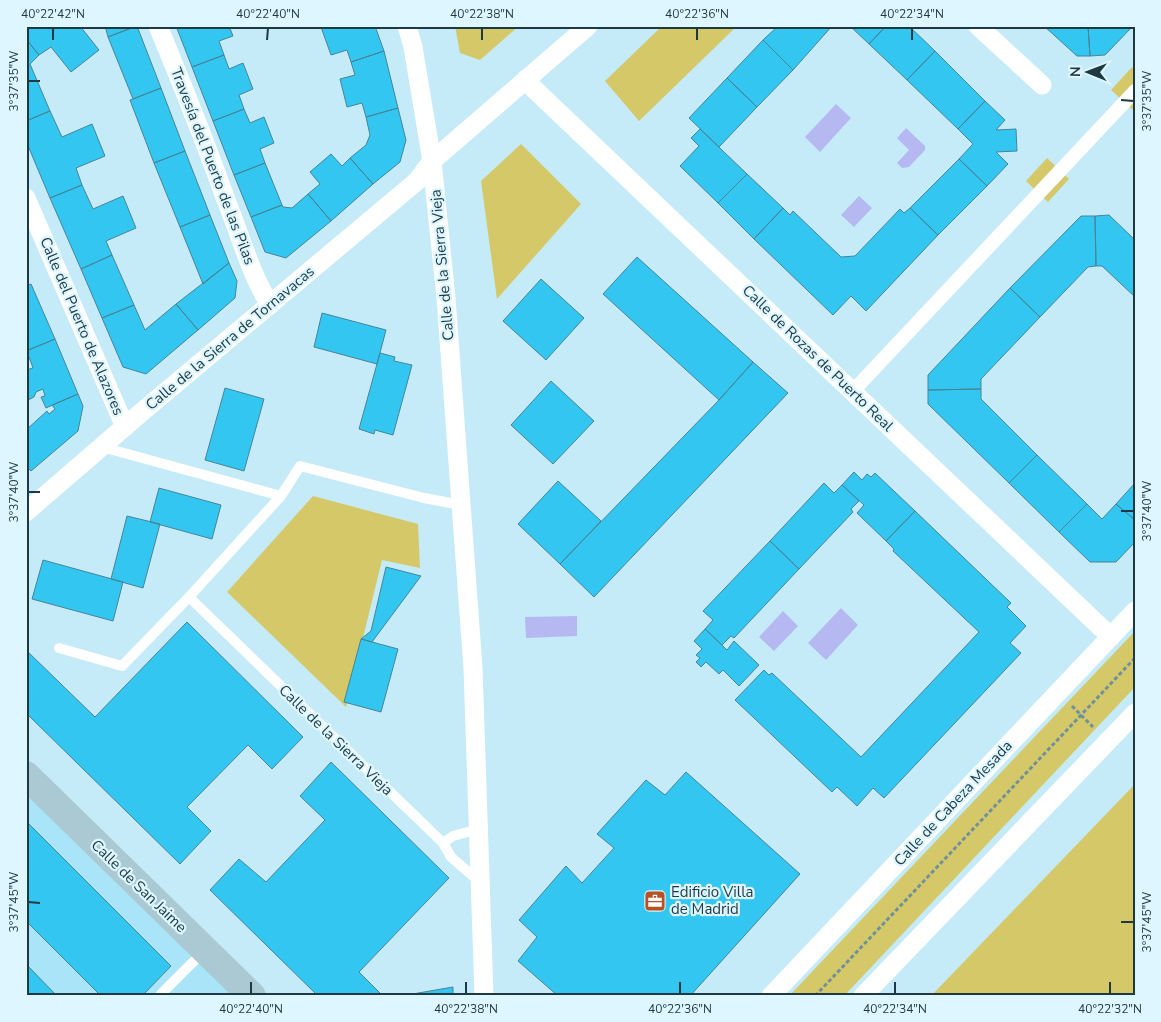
<svg xmlns="http://www.w3.org/2000/svg" width="1161" height="1022" font-family="'Nunito Sans',sans-serif">
	<rect width="100%" height="100%" fill="#c5ebf9"/>
	<path fill="#a9e4f9" d="M26 775 252 996H26Z"/>
	<path fill="#d4c869" d="M455 26H519L480 60 460 53Z
		M662 26H737L639 121 605 81Z
		M1132 67 1135 70 1134 111 1111 90Z
		M521 144 581 204 497 299 481 181Z
		M1047 158 1069 179 1048 202 1026 181Z
		M313 496 418 524 420 568 382 560 346 707 227 592Z
		M1135 631V687L844 996H789Z
		M1135 784V996H931Z"/>
	<path fill="#b6b9f1" d="M836 104 851 118 820 152 805 137Z
		M906 128 925 146V150L909 167 902 168 897 163 909 150 897 138Z
		M859 196 872 208 854 227 841 215Z
		M841 608 858 625 826 660 808 643Z
		M783 611 798 626 774 651 759 637Z
		M577 616V636L526 638 525 617Z"/>
	<path fill="#33c6f0" stroke="#46859a" d="M26 26H80L99 50 71 72 51 47 39 55 26 39Z
		M105 26H136L108 37Z
		M137 26 161 88 133 99 108 37Z
		M176 26H229L233 36 219 41 224 55 192 67Z
		M323 26H375L384 51 351 62 347 50 331 55 321 27Z
		M778 26H832L793 70 763 40Z
		M850 26H886L869 44Z
		M886 26H909L935 51 907 80 869 44Z
		M1044 26H1088L1090 56H1077Z
		M1088 26H1133L1105 55 1090 56Z
		M26 39 39 55 30 64 50 111 26 121Z
		M763 40 793 70 757 107 727 78Z
		M384 51 398 108 366 117 362 103 347 107 340 79 355 75 351 62Z
		M935 51 985 101 958 129 907 80Z
		M224 55 229 69 243 63 253 89 239 95 244 109 213 121 192 67Z
		M727 78 757 107 719 147 689 118Z
		M161 88 185 151 154 163 130 100Z
		M985 101 1005 120 996 130 1016 129 1017 151 996 152 1008 164 987 186 959 159 973 144 958 129Z
		M398 108 406 140 400 162 373 184 350 158 366 145 370 135 366 117Z
		M244 109 250 123 264 117 274 143 260 149 265 163 234 175 213 121Z
		M50 111 62 137 92 124 105 156 76 168 82 185 50 198 26 141V121Z
		M700 129 747 174 718 203 680 166 699 146 691 138Z
		M185 151 210 215 180 227 154 163Z
		M331 154 342 166 350 158 373 184 331 221 308 194 320 184 310 172Z
		M959 159 987 186 938 235 910 208Z
		M265 163 282 205 251 217 234 175Z
		M747 174 783 208 754 239 718 203Z
		M82 185 93 209 123 196 136 228 106 241 112 255 81 269 50 198Z
		M308 194 331 221 286 258 265 252 251 217 282 205 283 207 292 208Z
		M783 208 790 215 793 211 841 257 855 256 900 209 904 213 910 208 938 235 866 311 851 296 833 315 754 239Z
		M210 215 229 263 203 284 180 227Z
		M1109 215 1135 240V297L1102 266H1096L1095 216Z
		M1081 216H1095L1096 266 1088 267 1040 317 1010 288Z
		M112 255 134 305 102 318 81 269Z
		M637 257 753 362 719 400 603 294Z
		M229 263 237 281 235 298 198 330 176 304Z
		M541 279 584 318 546 360 503 321Z
		M31 284 55 339 26 351V286Z
		M1010 288 1040 317 981 379V389L928 390V375Z
		M176 304 198 330 146 374 123 367 102 318 134 305 145 330Z
		M322 313 386 330 377 364 314 347Z
		M55 339 78 394 46 408 41 397 45 396 43 389 36 392 34 397 26 401V370L33 368 29 357 26 359V351Z
		M380 353 395 357 394 361 412 365 393 435 375 430 374 434 359 429Z
		M753 362 788 393 594 597 560 564 719 400Z
		M551 381 594 421 553 464 511 425Z
		M225 388 264 399 244 471 205 460Z
		M981 389V399L1037 455 1009 483 928 404V390Z
		M78 394 83 406 78 431 31 471 26 466V430L47 411 49 414 55 409 52 405Z
		M1037 455 1087 504 1059 532 1009 483Z
		M854 472 862 480 867 474 871 477 875 473 915 511 886 541 857 513 864 505 842 485Z
		M558 481 601 521 560 564 518 524Z
		M824 483 834 493 842 485 859 501 851 509 853 512 799 569 770 541Z
		M1135 483V520L1116 504Z
		M159 488 221 505 212 539 150 522Z
		M1087 504 1102 519 1116 504 1135 520V542L1116 562H1090L1059 532Z
		M915 511 1011 603 1007 607 1026 626 1010 643 1021 653 884 798 873 788 857 806 837 787 832 792 735 700 764 670 769 675 772 673 861 757 979 632 893 551 894 549 886 541Z
		M127 516 160 524 143 588 111 579Z
		M770 541 799 569 734 638 731 636 722 645 705 629 713 620 703 611Z
		M43 560 123 582 113 621 32 599Z
		M386 567 421 576 372 642 361 639 371 631Z
		M187 622 303 737 272 769 248 745 187 807 211 831 180 864 26 713V650L95 717Z
		M705 629 727 650 734 641 759 665 739 686 723 670 719 674 706 662 701 667 696 662 700 658 696 655 702 649 694 641Z
		M361 639 398 649 381 712 344 702Z
		M331 762 449 878 359 972 383 996H318L210 890 239 859 266 882 325 820 300 796Z
		M686 772 800 874 690 996H558L518 961 537 937 519 920 566 866 582 883 614 848 597 834 646 780 665 795Z
		M26 821 171 966 142 996H101L26 921Z
		M26 964 57 996H26Z
		M453 987V996H401Z"/>
	<g fill="none" stroke-linecap="round" stroke-linejoin="round">
		<path stroke="#70909b" stroke-width="3" stroke-dasharray="4 2.5" stroke-linecap="butt" d="M1072 706 1093 727
			M815 996 1135 658"/>
		<path stroke="#fff" stroke-width="10" d="M102 447 281 496
			M189 597 443 843 451 857 481 883
			M59 648 122 666 189 597 281 496 300 466 424 498 461 505
			M443 843 453 836 479 829
			M163 996 161 994 204 951"/>
		<path stroke="#fff" stroke-width="14" d="M853 391 1135 91"/>
		<path stroke="#fff" stroke-width="19" d="M158 26C182 84 205 141 226 200 240 234 250 273 270 305
			M407 26 413 47 432 161 446 298 473 668 484 996
			M978 26 1042 85
			M526 79 534 89 1111 637
			M26 198 125 427
			M26 512 143 411 417 181 432 161 588 26
			M771 996 1135 611
			M863 996 1135 713"/>
		<path stroke="#aac9d3" stroke-width="28" d="M26 775 252 996"/>
	</g>
	<path fill="none" stroke="#1e3942" stroke-width="2" d="M53 40V28M267 40 268 28M482 40V28M697 40V28M912 40V28M28 81H40M1121 100 1134 101M28 492H40M1121 511H1134M28 902 40 903M1121 922H1134M251 994V982M466 994V982M680 994V982M895 994V982M1110 994V982"/>
	<defs>
		<g id="office-square" transform="scale(1.125)"><rect x="-9" y="-9" width="18" height="18" rx="4" fill="#b75124" stroke="#ddf6ff"/><path d="M-6-3h4V-5.5h4V-3h4V5H-6ZM-1-4.5V-3h2v-1.5ZM-6 0V1H6V0Z" fill="#fff"/></g>
	</defs>
	<g fill-rule="evenodd">
		<use href="#office-square" x="655" y="901"/>
	</g>
	<g text-anchor="middle" dominant-baseline="central" stroke-width="4.5" stroke-linejoin="round" paint-order="stroke">
		<g font-size="15" fill="#1e3942" stroke="#ddf6ff">
			<text transform="translate(213 166) rotate(69)">Travesía del Puerto de las Pilas</text>
			<text transform="translate(442 265) rotate(-95)">Calle de la Sierra Vieja</text>
			<text transform="translate(82 326) rotate(67)">Calle del Puerto de Alazores</text>
			<text transform="translate(230 338) rotate(-40)">Calle de la Sierra de Tornavacas</text>
			<text transform="translate(818 358) rotate(44)">Calle de Rozas de Puerto Real</text>
			<text transform="translate(336 740) rotate(44)">Calle de la Sierra Vieja</text>
			<text transform="translate(953 803) rotate(-47)">Calle de Cabeza Mesada</text>
			<text transform="translate(139 886) rotate(44)">Calle de San Jaime</text>
		</g>
		<g font-size="15" fill="#1e3942" stroke="#ddf6ff" text-anchor="start">
			<text x="671" y="892">Edificio Villa<tspan x="671" dy="17">de Madrid</tspan></text>
		</g>
	</g>
	<rect width="1161" height="1022" fill="none" stroke="#ddf6ff" stroke-width="55"/>
	<g transform="translate(1088 72) rotate(271)" stroke="#ddf6ff" stroke-width="4" paint-order="stroke">
	<path d="M0-4L9 19L0 12L-9 19Z" fill="#1e3942"/>
	<text y="-8" font-size="14" font-weight="bold" text-anchor="middle" fill="#1e3942">N</text>
	</g>
	<rect x="28" y="28" width="1106" height="966" fill="none" stroke="#1e3942" stroke-width="2"/>
	<g font-size="12" text-anchor="middle" fill="#1e3942">
		<text x="53" y="18">40°22'42"N</text>
		<text x="268" y="18">40°22'40"N</text>
		<text x="482" y="18">40°22'38"N</text>
		<text x="697" y="18">40°22'36"N</text>
		<text x="912" y="18">40°22'34"N</text>
		<text transform="translate(14 81) rotate(-90)" y="4">3°37'35"W</text>
		<text transform="translate(1147 101) rotate(-90)" y="4">3°37'35"W</text>
		<text transform="translate(14 492) rotate(-90)" y="4">3°37'40"W</text>
		<text transform="translate(1147 511) rotate(-90)" y="4">3°37'40"W</text>
		<text transform="translate(14 902) rotate(-90)" y="4">3°37'45"W</text>
		<text transform="translate(1147 922) rotate(-90)" y="4">3°37'45"W</text>
		<text x="251" y="1013">40°22'40"N</text>
		<text x="466" y="1013">40°22'38"N</text>
		<text x="680" y="1013">40°22'36"N</text>
		<text x="895" y="1013">40°22'34"N</text>
		<text x="1110" y="1013">40°22'32"N</text>
	</g>
</svg>
